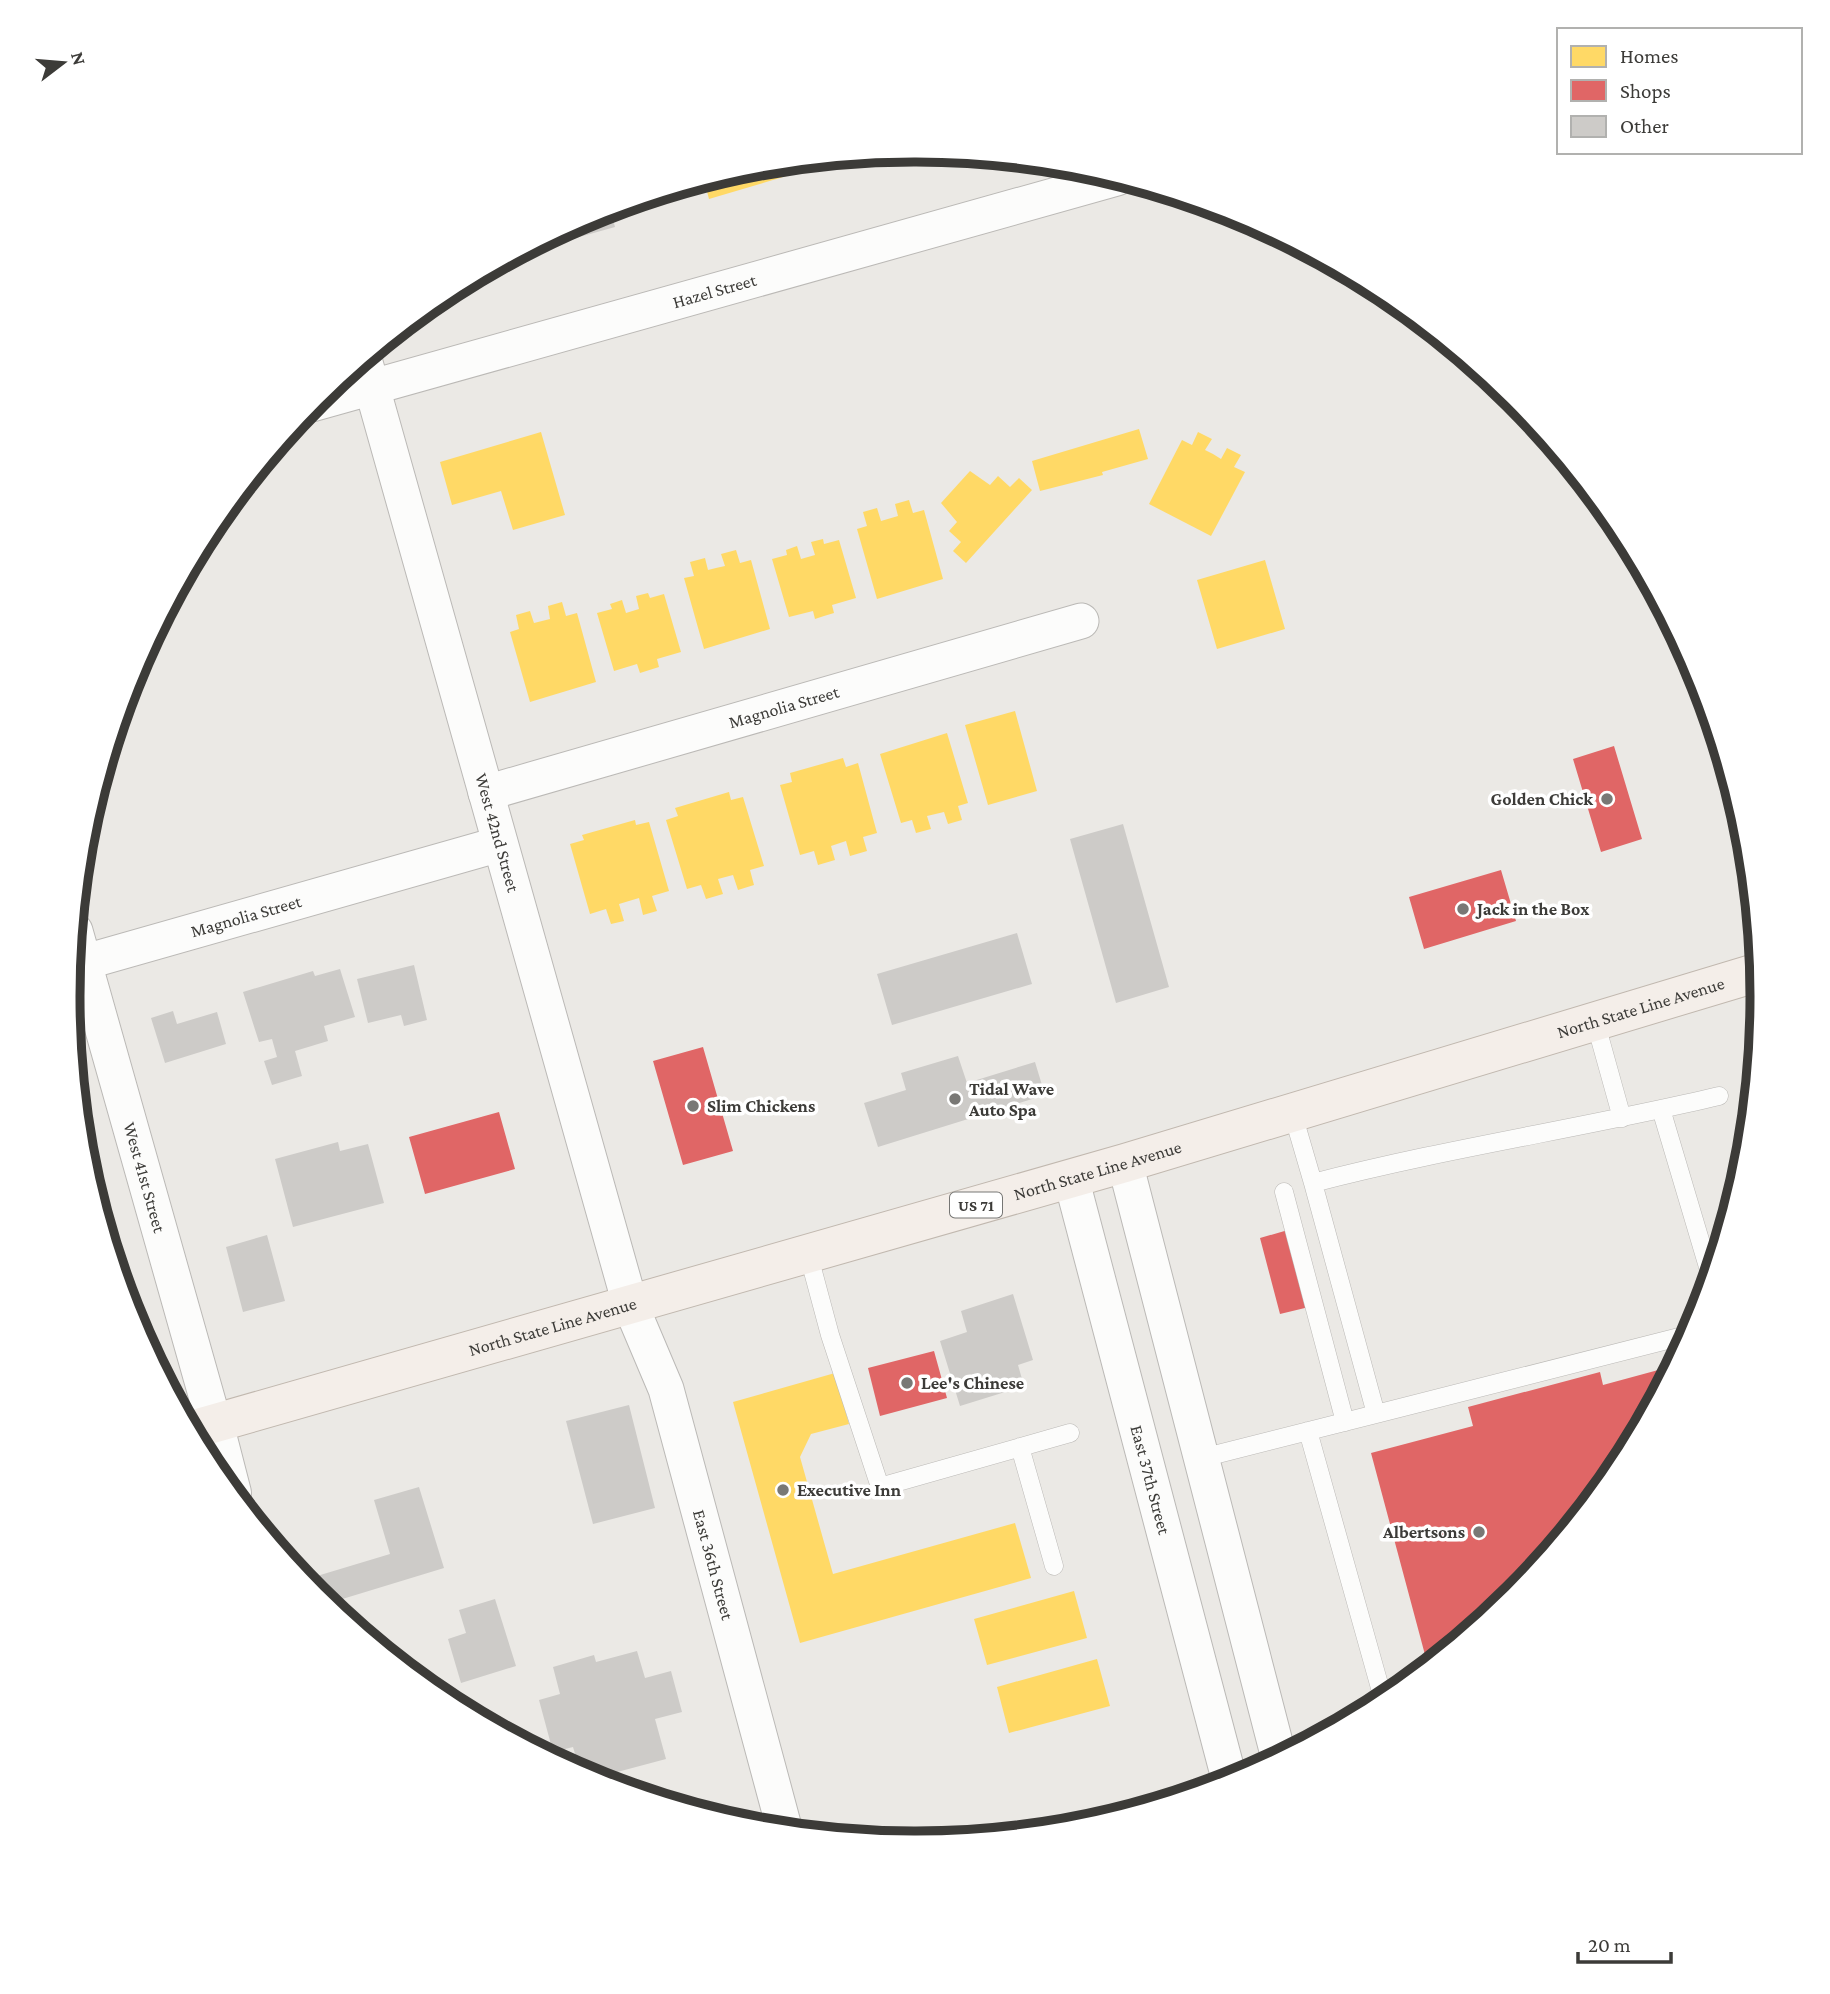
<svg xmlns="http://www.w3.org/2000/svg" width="1830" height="1994" font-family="'Crimson Pro',serif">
	<rect width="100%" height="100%" fill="#ebe9e5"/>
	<path fill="#ffd966" d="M829 159 830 163 709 199 704 180 750 166Z
		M1139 429 1148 459 1102 472 1103 475 1040 491 1032 461Z
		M541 432 565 515 513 530 501 491 452 505 440 462Z
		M1198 432 1212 439 1205 450 1213 454 1221 459 1227 448 1241 455 1234 467 1245 472 1211 536 1149 504 1182 440 1192 445Z
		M970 471 990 485 998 476 1010 487 1019 478 1032 490 966 563 953 551 961 542 949 531 957 522 941 503Z
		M909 500 913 513 924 510 943 579 877 599 857 529 867 526 863 512 877 508 881 521 898 516 895 504Z
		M823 539 824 544 839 540 856 598 832 605 834 613 824 616 815 619 813 611 789 617 772 559 787 555 786 550 797 546 801 559 815 555 811 542Z
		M736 550 740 563 751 560 770 629 704 649 684 578 694 576 690 562 705 558 708 570 716 568 725 566 721 554Z
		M1265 560 1285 629 1217 649 1197 580Z
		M648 593 650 598 664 594 681 652 657 659 659 667 640 673 637 664 614 671 597 613 612 609 610 604 622 600 626 613 639 609 636 596Z
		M562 602 566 616 577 613 596 682 530 702 510 632 519 629 516 615 530 611 534 623 550 619 548 606Z
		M1015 711 1037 791 988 805 965 725Z
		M947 733 968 803 958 806 962 820 948 824 944 812 927 816 931 829 916 833 912 820 901 823 880 754Z
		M843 758 846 767 858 763 877 833 863 837 867 851 850 856 846 841 831 846 835 860 818 865 814 851 800 855 780 785 792 782 790 773Z
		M729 792 731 800 743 797 764 866 750 870 754 885 738 890 733 875 718 879 723 894 706 899 701 885 687 889 666 820 678 816 675 808Z
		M635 820 636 825 649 822 669 891 652 896 657 911 643 915 639 898 619 904 624 921 611 924 606 909 590 914 570 844 584 840 582 835Z
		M835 1373 849 1424 811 1434 800 1457 833 1574 1015 1523 1031 1578 800 1643 733 1402Z
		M1074 1591 1087 1638 987 1665 974 1619Z
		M1097 1659 1110 1706 1009 1733 997 1687Z"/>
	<path fill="#e06666" d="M1614 746 1642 839 1601 852 1573 759Z
		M1501 870 1516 921 1424 949 1409 897Z
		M703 1047 733 1151 683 1165 653 1061Z
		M499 1112 515 1169 425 1194 409 1137Z
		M1288 1230 1309 1307 1280 1314 1260 1238Z
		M934 1351 947 1398 880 1416 868 1368Z
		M1673 1366 1619 1468 1513 1596 1428 1666 1371 1453 1473 1426 1468 1407 1600 1372 1603 1385Z"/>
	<path fill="#cdcbc8" d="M638 200 639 204 611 212 615 227 522 253 591 215Z
		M1123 824 1169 987 1116 1003 1070 839Z
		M1017 933 1032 984 892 1025 877 974Z
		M414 965 427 1020 404 1026 401 1015 368 1023 357 979Z
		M340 969 355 1017 324 1026 328 1041 295 1051 302 1076 272 1085 264 1061 277 1057 272 1039 259 1042 243 992 313 971 315 976Z
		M173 1011 177 1024 217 1012 226 1044 165 1063 151 1018Z
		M958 1056 967 1083 1035 1062 1045 1095 878 1147 864 1103 906 1090 901 1073Z
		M338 1142 340 1151 368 1144 384 1203 293 1227 275 1159Z
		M267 1235 285 1301 243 1312 226 1247Z
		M1013 1294 1033 1360 1018 1365 1024 1386 960 1406 940 1341 967 1332 961 1311Z
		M629 1405 655 1508 593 1524 566 1421Z
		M419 1487 444 1568 326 1604 316 1595 307 1579 390 1554 374 1500Z
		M495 1599 516 1666 461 1683 448 1639 466 1633 459 1610Z
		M637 1651 645 1678 671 1671 682 1712 655 1719 666 1759 591 1779 581 1774 573 1747 553 1752 539 1700 560 1694 553 1667 594 1655 596 1662Z"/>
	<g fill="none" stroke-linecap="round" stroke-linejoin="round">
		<g stroke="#bbb9b6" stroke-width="19">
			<path id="service" d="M1595 1021 1622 1118
				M1661 1109 1711 1277
				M1292 1111 1313 1183
				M1284 1192 1345 1422
				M808 1253 830 1335 880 1487 1070 1433
				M1691 1334 1376 1414 1313 1183C1447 1148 1584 1128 1719 1096
				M1308 1431 1384 1702
				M1020 1447 1054 1566
				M1202 1458 1376 1414"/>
		</g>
		<g stroke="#bbb9b6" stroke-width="37">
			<g id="minor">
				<path id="s1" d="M364 359 630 1304 666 1389 785 1831"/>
				<path id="s2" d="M312 404 1117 178"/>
				<path id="s3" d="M486 793 1081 621"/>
				<path id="s4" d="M75 931 214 1423"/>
				<path id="s5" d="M71 966 500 844"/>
				<path d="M1125 1163 1279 1758"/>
				<path id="s6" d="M1071 1178 1230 1782"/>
			</g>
		</g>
		<g stroke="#bbb9b6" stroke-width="40">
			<path id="tertiary" d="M214 1423 232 1493"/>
		</g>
		<g stroke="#c1b8af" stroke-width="40">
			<g id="primary">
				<path id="s7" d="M191 1430 1125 1163 1759 972"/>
			</g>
		</g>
		<use href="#service" stroke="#fcfcfb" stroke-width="18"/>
		<use href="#minor" stroke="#fcfcfb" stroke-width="35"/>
		<use href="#tertiary" stroke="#fcfcfb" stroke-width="38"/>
		<use href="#primary" stroke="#f4eee9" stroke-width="38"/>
	</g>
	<g fill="#797875" stroke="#fff" stroke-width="2.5">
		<circle cx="1607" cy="799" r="7"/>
		<circle cx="1463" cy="909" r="7"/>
		<circle cx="955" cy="1099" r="7"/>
		<circle cx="693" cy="1106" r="7"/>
		<circle cx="907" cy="1383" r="7"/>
		<circle cx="783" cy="1490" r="7"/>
		<circle cx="1479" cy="1532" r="7"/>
	</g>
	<g text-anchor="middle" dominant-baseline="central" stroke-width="7" stroke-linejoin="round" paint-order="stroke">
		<rect fill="#fff" stroke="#767674" stroke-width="2" x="950" y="1192.5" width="52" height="25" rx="5"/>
		<g font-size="16" font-weight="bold" fill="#3c3b38">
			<text x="976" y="1205">US 71</text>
		</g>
		<g font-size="18" fill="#3c3b38" stroke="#fff">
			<text stroke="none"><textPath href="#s2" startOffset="418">Hazel Street</textPath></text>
			<text stroke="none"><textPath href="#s3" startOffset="310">Magnolia Street</textPath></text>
			<text stroke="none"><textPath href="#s1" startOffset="492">West 42nd Street</textPath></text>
			<text stroke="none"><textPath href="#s5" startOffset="182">Magnolia Street</textPath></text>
			<text stroke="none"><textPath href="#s7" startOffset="1510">North State Line Avenue</textPath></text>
			<text stroke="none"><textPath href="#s7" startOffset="943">North State Line Avenue</textPath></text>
			<text stroke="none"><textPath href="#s4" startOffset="256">West 41st Street</textPath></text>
			<text stroke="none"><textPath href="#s7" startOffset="376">North State Line Avenue</textPath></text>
			<text stroke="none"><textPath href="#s6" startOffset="312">East 37th Street</textPath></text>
			<text stroke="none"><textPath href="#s1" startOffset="1256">East 36th Street</textPath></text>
		</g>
		<g font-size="18" font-weight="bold" fill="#3c3b38" stroke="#fff" text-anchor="start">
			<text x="1593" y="799" text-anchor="end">Golden Chick</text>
			<text x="1477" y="909">Jack in the Box</text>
			<text x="969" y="1089">Tidal Wave<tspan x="969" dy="21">Auto Spa</tspan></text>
			<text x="707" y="1106">Slim Chickens</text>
			<text x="921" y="1383">Lee's Chinese</text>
			<text x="797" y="1490">Executive Inn</text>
			<text x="1465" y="1532" text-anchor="end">Albertsons</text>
		</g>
	</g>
	<path d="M0 0H1830V1994H0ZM914 162H916A834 834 0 0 1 1750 996V997A834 834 0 0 1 916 1831H914A834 834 0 0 1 80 997V996A834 834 0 0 1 914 162Z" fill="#fff" fill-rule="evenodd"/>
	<path fill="none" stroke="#3c3b38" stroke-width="9" d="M914 162H916A834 834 0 0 1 1750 996V997A834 834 0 0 1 916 1831H914A834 834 0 0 1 80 997V996A834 834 0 0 1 914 162Z"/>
	<rect x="1557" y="28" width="245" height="126" fill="#ffffff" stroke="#b1b1af" stroke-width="2"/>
	<rect x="1571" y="46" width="35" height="21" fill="#ffd966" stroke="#b1b1af" stroke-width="2"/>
	<text x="1620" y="63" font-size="21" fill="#3c3b38">Homes</text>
	<rect x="1571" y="80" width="35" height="21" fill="#e06666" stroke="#b1b1af" stroke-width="2"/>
	<text x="1620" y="98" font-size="21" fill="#3c3b38">Shops</text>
	<rect x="1571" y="116" width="35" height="21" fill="#cdcbc8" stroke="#b1b1af" stroke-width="2"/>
	<text x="1620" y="133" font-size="21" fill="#3c3b38">Other</text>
	<g transform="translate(63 63) rotate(74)" stroke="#ffffff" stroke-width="5" paint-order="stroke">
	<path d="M0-5L12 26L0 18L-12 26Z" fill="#3c3b38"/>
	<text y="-10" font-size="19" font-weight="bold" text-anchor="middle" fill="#3c3b38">N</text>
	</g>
	<path d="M1578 1952v10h93v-10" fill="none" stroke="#3c3b38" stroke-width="3.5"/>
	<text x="1588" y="1952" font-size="21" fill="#3c3b38" stroke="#ffffff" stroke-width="5" paint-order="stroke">20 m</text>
</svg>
